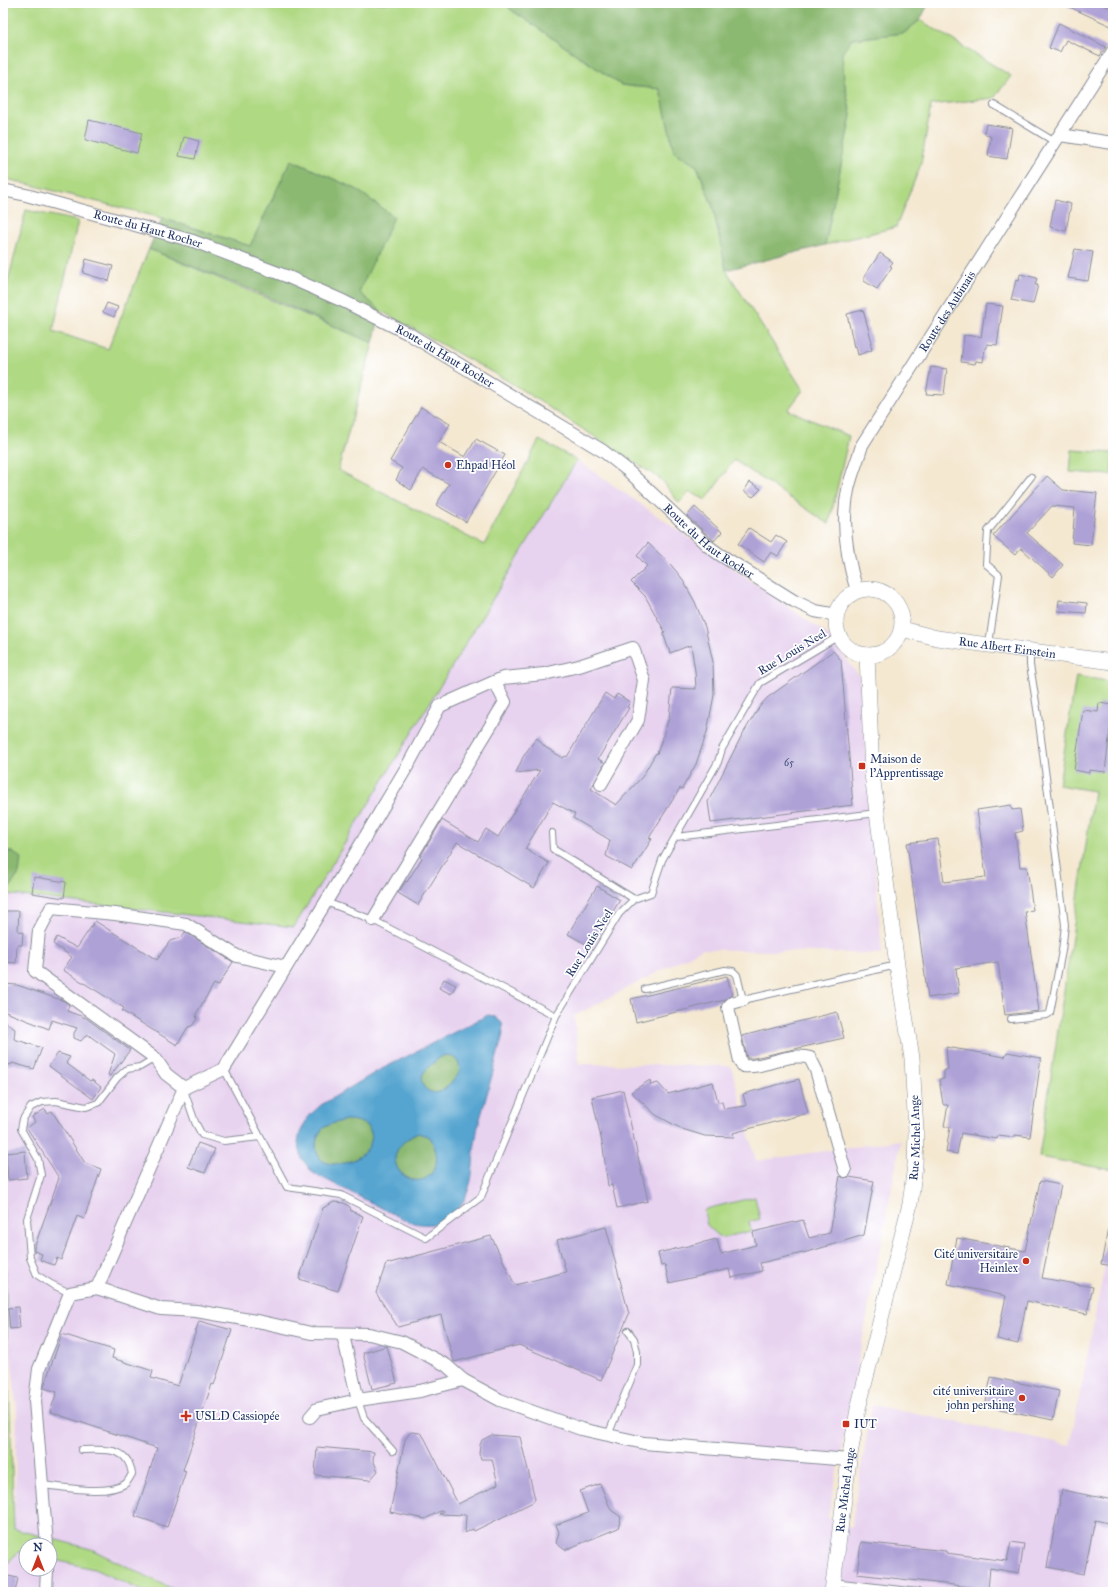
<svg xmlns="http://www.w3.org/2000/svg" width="1116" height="1595" font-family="'IM FELL Great Primer',serif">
	<rect width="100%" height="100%" fill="#fff"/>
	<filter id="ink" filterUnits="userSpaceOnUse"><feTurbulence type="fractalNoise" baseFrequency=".025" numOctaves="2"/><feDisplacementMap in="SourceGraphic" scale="8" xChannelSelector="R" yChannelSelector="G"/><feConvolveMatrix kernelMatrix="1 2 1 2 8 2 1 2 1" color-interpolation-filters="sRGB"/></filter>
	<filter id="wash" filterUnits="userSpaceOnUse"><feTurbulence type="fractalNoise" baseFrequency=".012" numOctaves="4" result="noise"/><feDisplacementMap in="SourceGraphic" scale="16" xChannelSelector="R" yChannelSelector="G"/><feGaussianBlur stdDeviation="0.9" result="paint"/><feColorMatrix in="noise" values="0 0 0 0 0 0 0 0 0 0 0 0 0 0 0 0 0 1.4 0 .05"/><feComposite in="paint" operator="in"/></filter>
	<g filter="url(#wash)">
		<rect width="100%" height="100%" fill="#f4e8d1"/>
		<path fill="#e7d2ef" d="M577 460 827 634 860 677 882 954 702 949 574 1016 579 1064 731 1066 756 1161 901 1140 828 1518 851 1528 872 1405 1070 1445 1105 1265 1101 1264 1106 1241 1112 1242 1113 1237V1592H179L91 1549 14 1530 17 1411 5 1300 3 1215V894L294 927Z
			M19 1552 26 1554V1569H50V1559L94 1569 145 1592H3V1571L12 1558Z"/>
		<path fill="#b0d984" stroke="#668471" d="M3 3H506L510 9 621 85 660 89 674 152 697 166 713 207 726 270 803 390 788 410 849 436 829 524 734 460 706 500 690 492 679 503 662 480 508 381 381 311 358 293 393 217 356 189 291 160 250 246 162 218 3 178Z
			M920 20 1011 76 994 98 931 105 921 164 896 227 825 245 851 115 844 80 842 53 852 39 904 33Z
			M26 210 78 221 53 331 108 349 149 249 373 343 338 470 484 545 539 440 577 460 294 927 5 894 12 885V852L3 851V535L7 529 3 526V301Z
			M1072 450 1113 453 1111 475 1070 472Z
			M1076 676 1113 682V1170L1039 1157 1094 791 1059 785Z
			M755 1197 760 1219 749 1222 751 1231 721 1238 707 1225 704 1211 706 1209Z
			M3 1208 14 1529 91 1549 179 1592H145L94 1569 50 1559V1545H26V1554L19 1552 12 1558 3 1571Z"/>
		<path fill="#8cb972" stroke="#547468" d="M506 3H929L920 20 904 33 852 39 842 53 844 80 851 115 825 245 726 270 713 207 697 166 674 152 660 89 621 85 510 9Z
			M291 160 356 189 394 217 359 292 381 311 373 343 254 291 149 249 162 218 250 246Z
			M3 851 12 852 21 858 19 874 5 894H3Z
			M447 1055C457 1057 461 1064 459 1073 455 1079 446 1090 439 1092 429 1095 419 1086 422 1076 424 1071 428 1068 432 1064 437 1060 440 1056 447 1055Z
			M346 1120C390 1120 372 1166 332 1164 312 1162 312 1137 325 1127 331 1123 339 1122 346 1120Z
			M418 1133 430 1137C435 1146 439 1157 435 1167 421 1203 364 1158 418 1133Z"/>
		<path fill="#57a5d0" stroke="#396a97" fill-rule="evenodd" d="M488 1015 494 1016 502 1023 503 1034C497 1058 490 1082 484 1105 481 1116 477 1127 476 1138 473 1150 474 1163 472 1175 466 1210 446 1232 409 1222L313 1173 302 1159 298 1142 300 1133 308 1117 321 1105 376 1072ZM447 1055C457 1057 461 1064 459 1073 455 1079 446 1090 439 1092 429 1095 419 1086 422 1076 424 1071 428 1068 432 1064 437 1060 440 1056 447 1055ZM346 1120C390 1120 372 1166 332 1164 312 1162 312 1137 325 1127 331 1123 339 1122 346 1120ZM418 1133 430 1137C435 1146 439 1157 435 1167 421 1203 364 1158 418 1133Z"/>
		<g id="blocks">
			<path fill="#aea1d6" d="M1061 3H1099L1113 9V27Z
				M1059 23 1106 47 1100 56 1066 40 1060 52 1049 48Z
				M89 120 142 133 137 153 85 140Z
				M986 124 1012 128 1007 159 988 156 991 137 984 133Z
				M184 137 199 141 195 159 179 156Z
				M1055 200 1071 204 1066 231 1050 227Z
				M1075 249 1093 252 1088 281 1068 278Z
				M880 253 893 262 890 266 892 267 877 289 864 281V277Z
				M86 259 113 266 109 281 83 273Z
				M1020 274 1037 278 1035 285H1038L1033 304 1011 300 1016 280 1019 281Z
				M107 303 118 307 114 317 103 312Z
				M986 304 1003 306 997 345 987 344V348H985L983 362 976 361 975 364 961 362 964 335 981 337Z
				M863 310 872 342H870L872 350 858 355 856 346 854 347 847 314Z
				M931 367 947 369 944 395 926 394Z
				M421 407 450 424 439 442 465 457 476 439 505 455 466 522 436 505 449 484 423 469 411 490 396 480 402 468 390 461Z
				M1047 476 1063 490 1097 493 1091 545 1072 543 1075 508 1052 506 1027 533 1063 565 1053 577 1021 548 1015 555 993 536Z
				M750 482 761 489 753 497 744 491Z
				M695 507 722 532 714 541 687 516Z
				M749 528 771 542 776 535 787 542 778 556 771 552 764 562 738 544Z
				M648 543 671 565 681 577 695 602 705 627 713 662 714 695 707 732 696 764 682 789 680 788 649 838 652 839 632 870 606 856 610 840 573 818 575 814 553 802 525 849 549 863 534 888 457 842 418 905 398 893 406 881 407 882 422 858 420 857 442 820 478 842 486 829 498 837 540 770 516 773 523 757 532 744 537 738 545 747 563 758 565 756 567 757 605 693 614 699 617 694 630 702 627 707 629 708 598 759 605 763 591 789 616 805 642 777 656 753 657 754 669 718 672 688 696 689 695 671 691 645 670 653 663 633 665 632 645 596 631 582 647 566 637 556Z
				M1059 600 1087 603 1086 613 1058 611Z
				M833 651 841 660 853 805 711 823 708 802 742 735 760 706 767 698Z
				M1099 703 1113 705 1105 772 1089 770V773L1074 770 1083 710 1098 712Z
				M1011 805 1012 810 1020 809 1023 831 1015 833 1020 867H1027L1033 910 1025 911 1039 1011 1005 1015 998 962 956 968 959 993 928 998 907 843 938 839 944 882 986 877 977 810Z
				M34 877 66 882 64 898 32 893Z
				M597 886 620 900 591 947 568 934Z
				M3 911H19L18 931 23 932 22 945H17L16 963 3 962Z
				M95 921 157 960 170 941 182 937 185 932 233 962 218 986 214 984 196 1014 197 1019 192 1026 188 1027 177 1045 122 1011 124 1008 63 970 72 957 53 944 57 937 77 948Z
				M727 976 732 995 724 1000 636 1022 631 999Z
				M444 979 456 985 451 994 439 988Z
				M3 984 17 985 64 1001 69 1005 67 1011 86 1018 130 1050 110 1076 108 1075 115 1054 87 1034 81 1041 74 1038V1033L77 1028 52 1020 49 1029 3 1011Z
				M837 1012 844 1038 754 1058H747L742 1036Z
				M3 1021 15 1029 14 1039 42 1048 34 1069 12 1063 11 1065 3 1063Z
				M946 1047 1005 1057 1007 1052 1041 1058 1030 1137 1015 1135V1137L998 1135 997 1139 961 1133 957 1154 946 1152 950 1127 944 1126 948 1105H944L943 1104 939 1079H944V1071L948 1069Z
				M58 1053 70 1057 66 1063 90 1081 92 1080 101 1087 93 1099 49 1066Z
				M799 1079 808 1113 733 1133 734 1137 705 1136 682 1129 656 1115 631 1092 650 1080 651 1085 658 1083 668 1094 713 1082 718 1102H722L724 1109 746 1106 743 1094Z
				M623 1090 648 1201 617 1208 612 1185 608 1186 603 1147 592 1097Z
				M45 1109 48 1114 52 1111 85 1163 101 1169 84 1219 77 1216 61 1260 57 1258 54 1265 40 1260 42 1254 34 1251V1248L59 1178 27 1128 35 1122 32 1117Z
				M198 1143 215 1149 205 1173 188 1167Z
				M25 1151 27 1178 8 1180 6 1153Z
				M840 1176 844 1178 849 1177 874 1181 864 1235 811 1251 760 1263 762 1271 731 1278 729 1269 669 1283 665 1265 661 1266 658 1253 717 1239 721 1254 756 1245 753 1232 803 1220 809 1238 830 1233Z
				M1040 1181 1061 1185 1042 1278 1093 1287 1087 1314 1027 1301 1018 1344 997 1339 1006 1296 948 1284 957 1238 1025 1251Z
				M334 1202 344 1203 350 1207 351 1211 363 1216 338 1291 299 1279 323 1208Z
				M606 1227 629 1314 601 1380 519 1345 454 1362 441 1315 398 1327 376 1293 386 1264 491 1236 515 1285 566 1272 557 1240Z
				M1108 1229 1113 1230V1266L1101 1264Z
				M18 1307 20 1328 10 1329 8 1308Z
				M199 1321 232 1330 214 1385 212 1384 183 1470 186 1471 167 1527 135 1516 157 1448 50 1412 57 1392 44 1388V1386L62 1334 114 1350 112 1358 153 1371 151 1378 178 1386Z
				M387 1346 397 1383 372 1389 363 1353Z
				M991 1377 1059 1391 1053 1420 985 1406Z
				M411 1432 420 1433 424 1437 458 1504 498 1484 492 1459H481L479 1454 480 1445 482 1440 492 1435 520 1437 535 1499 533 1502 474 1531 473 1529 465 1533 466 1515 439 1514 443 1512 442 1510 425 1519 390 1512 405 1440 408 1435Z
				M317 1447 374 1452 373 1460 378 1471 370 1480 315 1475Z
				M600 1484 611 1510 621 1517 618 1528 565 1550 556 1543 559 1532 556 1525 588 1513 580 1491Z
				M1062 1490 1113 1500V1524L1095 1520 1084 1574 1047 1567Z
				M861 1542 946 1551V1553L1007 1561 1011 1542 1024 1544 1019 1573 990 1568 988 1589 857 1574Z
				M8 1576 18 1578 15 1592H3V1582Z"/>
		</g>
	</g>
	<g filter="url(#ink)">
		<use href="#blocks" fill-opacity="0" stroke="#888c98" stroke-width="1"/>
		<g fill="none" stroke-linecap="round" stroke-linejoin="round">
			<g stroke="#888c98" stroke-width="8">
				<path id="service" d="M994 105 1055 142
					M989 644 999 575 986 564 988 531 1031 477
					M552 833 553 849 634 899
					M676 837 877 813
					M326 902 373 920 556 1016 619 914 634 899 651 893 662 860 718 762 722 749 760 683 839 636
					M645 989 725 970 733 971 737 975 743 1000 897 965
					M1011 1019 1047 1015 1050 1013 1062 951 1065 925 1038 715 1030 665V650
					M224 1069 287 1187 341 1195 426 1238 481 1197 556 1016
					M184 1090 195 1122 202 1135 224 1141 260 1137
					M70 1293 51 1284 37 1275 30 1258 27 1219 41 1175 38 1159 21 1129 23 1119 31 1107 42 1102 56 1101 86 1107 98 1103 117 1078 127 1069 140 1067 155 1058
					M358 1400 364 1418 393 1451
					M608 1435 637 1365V1352L634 1339 628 1331
					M42 1485C65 1487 105 1496 125 1484 128 1482 130 1477 132 1474 128 1445 104 1450 81 1450
					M833 1582 918 1592"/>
			</g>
			<g stroke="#888c98" stroke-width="14">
				<g id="minor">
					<path d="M1060 135 1113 143"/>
					<path id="s1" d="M3 190 26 195 193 241 286 276 343 301 409 334 603 451 626 469 708 546 719 554 794 601 815 611 837 615"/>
					<path id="s2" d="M857 591C847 559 841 524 848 490 851 475 858 460 862 445L1113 51"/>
					<path d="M373 920 505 702 495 682"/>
					<path d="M743 1000 732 1003 728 1007 740 1061 743 1066C765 1069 789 1051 810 1058L816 1070 845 1171"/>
					<path d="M184 1088 224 1069 349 864 408 765 440 706 503 678 544 674 579 666 633 648 644 680 638 720 601 784"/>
					<path d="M97 1288 184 1088 166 1074 155 1058 35 971 39 931 51 908 115 914 186 924 237 956 286 967"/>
					<path d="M343 1335 358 1400"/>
					<path d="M310 1417 317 1409 358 1400 420 1391 463 1380"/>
					<path d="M47 1545 35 1401 39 1369 70 1293 97 1288 161 1309 196 1311 262 1322 311 1333 369 1334 402 1342 446 1365 463 1380 500 1400 581 1429 644 1443 849 1460"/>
					<path d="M46 1592 47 1569"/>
				</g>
			</g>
			<g stroke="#888c98" stroke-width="16">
				<g id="tertiary">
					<circle cx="869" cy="622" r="33"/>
					<path id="s3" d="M902 629 937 638 1113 662"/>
					<path id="s4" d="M832 1592 849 1460 858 1409 910 1204 915 1165 916 1132 912 1058 897 965 872 774 867 655"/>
				</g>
			</g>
			<use href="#service" stroke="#fff" stroke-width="6"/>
			<use href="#minor" stroke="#fff" stroke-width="12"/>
			<use href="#tertiary" stroke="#fff" stroke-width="15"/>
		</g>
	</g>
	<g fill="#c8321e" stroke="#fff" stroke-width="1.5">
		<circle cx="448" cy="465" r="4"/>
		<rect x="858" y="762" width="8" height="8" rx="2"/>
		<circle cx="1026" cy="1261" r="4"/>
		<circle cx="1022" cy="1398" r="4"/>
		<path d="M184 1410h4v4h4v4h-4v4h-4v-4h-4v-4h4z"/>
		<rect x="842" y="1420" width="8" height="8" rx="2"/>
	</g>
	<g text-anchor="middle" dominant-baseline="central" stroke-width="3.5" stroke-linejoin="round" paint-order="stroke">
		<g font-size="10" fill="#404c7c">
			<text x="789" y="763">65</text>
		</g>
		<g font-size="12" fill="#1b2f5e" stroke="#fff">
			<text stroke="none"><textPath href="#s1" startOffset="150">Route du Haut Rocher</textPath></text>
			<text stroke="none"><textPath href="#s2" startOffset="308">Route des Aubinais</textPath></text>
			<text stroke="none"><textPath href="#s1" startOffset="474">Route du Haut Rocher</textPath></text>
			<text stroke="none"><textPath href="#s1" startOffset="798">Route du Haut Rocher</textPath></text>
			<text stroke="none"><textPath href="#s3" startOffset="107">Rue Albert Einstein</textPath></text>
			<text transform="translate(792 652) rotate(-31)">Rue Louis Neel</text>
			<text transform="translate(589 943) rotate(-58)">Rue Louis Neel</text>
			<text stroke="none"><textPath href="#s4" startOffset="463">Rue Michel Ange</textPath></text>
			<text stroke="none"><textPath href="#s4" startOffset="103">Rue Michel Ange</textPath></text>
		</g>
		<g font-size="12" fill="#1b2f5e" stroke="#fff" text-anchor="start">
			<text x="456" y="465">Ehpad Héol</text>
			<text x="870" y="759">Maison de<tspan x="870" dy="14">l'Apprentissage</tspan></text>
			<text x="1018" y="1254" text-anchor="end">Cité universitaire<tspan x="1018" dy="14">Heinlex</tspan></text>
			<text x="1014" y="1391" text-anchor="end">cité universitaire<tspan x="1014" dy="14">john pershing</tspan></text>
			<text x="195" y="1416">USLD Cassiopée</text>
			<text x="854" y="1424">IUT</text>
		</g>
	</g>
	<rect width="1116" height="1595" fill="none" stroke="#fff" stroke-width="16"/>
	<g transform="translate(38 1557)"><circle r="19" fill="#ffffff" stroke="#a4acbf"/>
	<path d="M0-3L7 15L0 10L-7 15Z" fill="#c8321e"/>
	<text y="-6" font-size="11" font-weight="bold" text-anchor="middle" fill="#1b2f5e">N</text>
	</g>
</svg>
